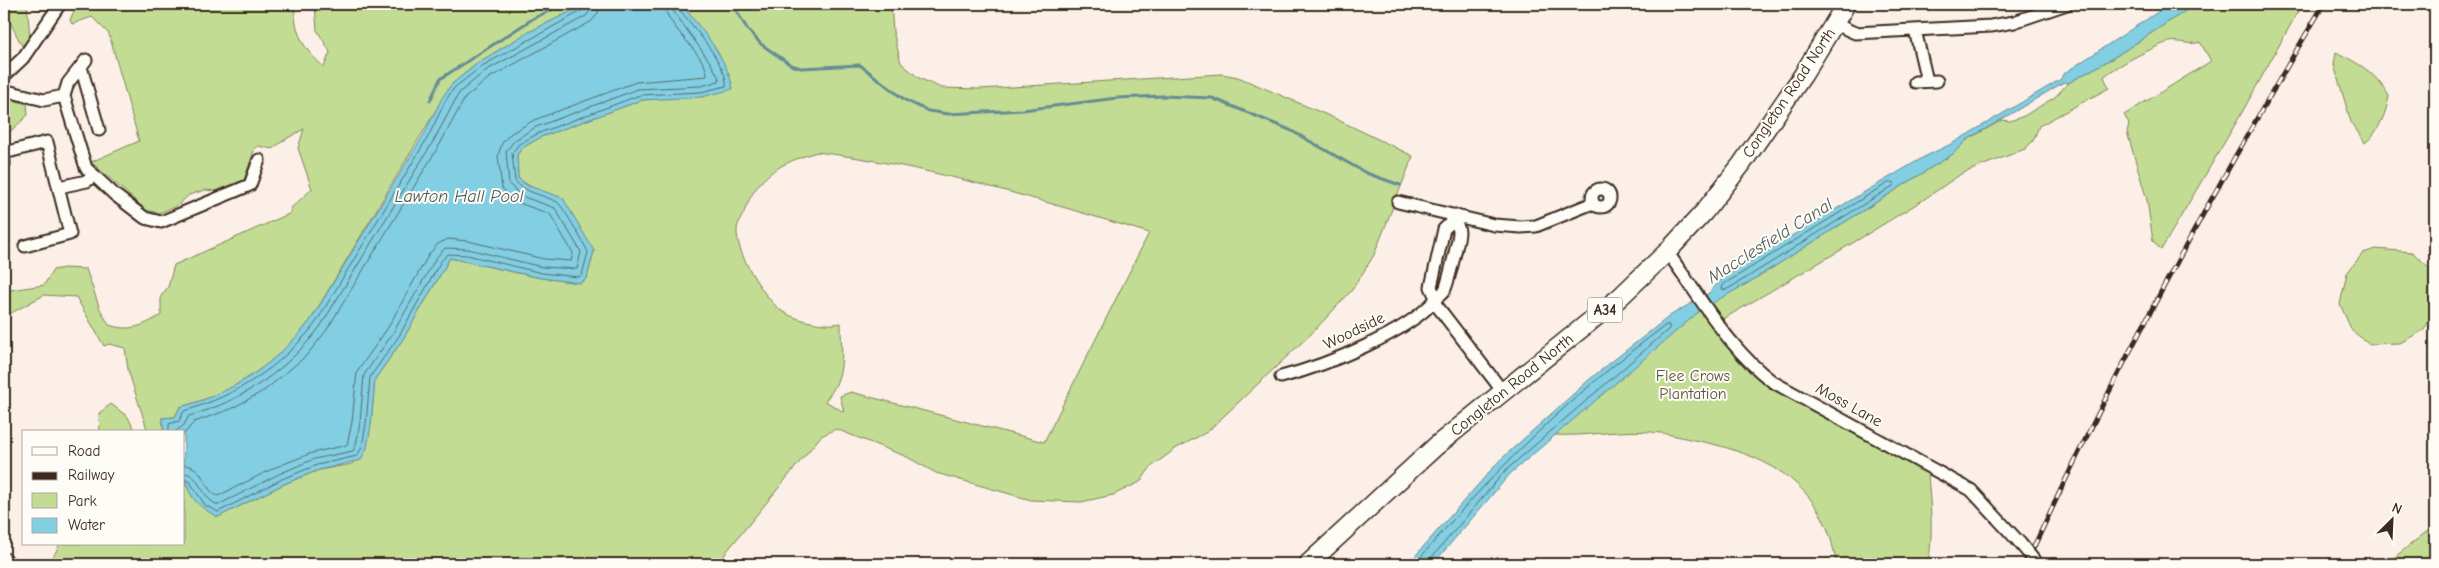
<svg xmlns="http://www.w3.org/2000/svg" width="2439" height="568" font-family="'Comic Neue',sans-serif">
	<rect width="100%" height="100%" fill="#fbefe7"/>
	<filter id="ink" filterUnits="userSpaceOnUse"><feTurbulence type="fractalNoise" baseFrequency=".02" numOctaves="2"/><feDisplacementMap in="SourceGraphic" scale="10" xChannelSelector="R" yChannelSelector="G"/><feConvolveMatrix kernelMatrix="1 2 1 2 8 2 1 2 1" color-interpolation-filters="sRGB"/></filter>
	<g filter="url(#ink)">
		<path fill="#c2dc93" stroke="#7e8358" fill-rule="evenodd" d="M4 4H27L30 37 22 46 4 10Z
			M77 4H295C293 31 304 50 324 67L330 52 317 30 315 4H586L527 33 479 62 451 85 310 321C275 364 234 393 180 407L175 417 162 418 164 432H148L128 370 125 348 109 344 104 346 76 297 44 295 4 317V291L44 285 53 270 64 268 86 269 100 309 109 325C130 332 143 326 161 315V296L168 287 174 265 291 213V208L312 189 298 148 304 129 286 139 272 149 259 146 255 148 244 180 216 191 205 190 189 195 177 206 159 213 146 210 91 162 139 141 109 34 92 17 72 24 70 20Z
			M681 4H891L893 31 901 63 919 78 941 88 980 89 1222 74 1238 77 1334 118 1413 156 1374 255 1352 290 1313 332 1207 432 1175 449 1151 467 1140 482 1113 495 1081 502 1031 500 936 473 907 457 836 429 821 436 727 551 719 564H49L60 544H184V480L193 498 218 517 284 484 319 470 352 464 371 425 375 379 403 339 450 258 541 278 580 283 587 278 594 251C580 227 562 205 538 191 531 186 525 184 518 178L517 155 522 148 541 137 642 100 662 98 700 28ZM817 152C931 166 1040 200 1149 233L1044 442 851 392 840 396 844 412 825 401C847 375 841 355 841 323 824 327 793 320 779 309 762 294 736 253 737 230 737 224 742 217 744 212 758 174 781 163 817 152Z
			M2196 4H2302L2240 116 2161 250 2153 241 2147 200 2127 132 2129 123 2124 115 2211 61 2200 42C2189 46 2180 40 2169 42 2157 45 2112 68 2104 77L2109 88 2039 126 2033 141 2025 149 1961 174 1923 200 1851 244 1723 319 1710 303 1748 283 1953 154 1967 140 2002 120 2010 121 2024 116 2055 97 2068 83 2113 58Z
			M2336 52C2361 65 2374 71 2389 96 2387 111 2378 134 2365 143L2351 122 2334 65Z
			M9 99 27 104 28 115 12 130 4 133V103Z
			M2376 249 2412 252 2435 273V309L2424 330 2400 343 2370 344 2352 331 2340 304 2347 273 2363 253Z
			M1702 309 1771 387 1928 473C1930 504 1934 534 1928 564H1836C1826 484 1766 454 1694 440 1680 437 1666 433 1652 432 1620 429 1586 437 1553 435Z
			M111 404 128 417 135 432H100L99 413Z
			M2435 525V564H2386Z"/>
		<path fill="#82cee2" stroke="#668c94" d="M586 4H681C702 30 727 57 733 89L702 97 642 100 541 137 522 148 517 155 518 178 526 185 563 198 594 251 587 278 580 283 541 278 450 258 403 339 375 379 371 425 367 448 361 460 319 470 284 484 218 517C178 498 184 471 184 432H164L162 418 175 417 180 407C234 393 275 364 310 321L424 134 442 98 451 85 479 62 527 33Z
			M2170 4H2196L2113 58 2068 83 2064 82 1967 140 1953 154 1748 283 1702 309 1510 474 1433 564H1408L1499 461 1591 378 1671 315 1709 293 1720 281 1745 264 1861 194 1924 157 1953 143 2061 79 2063 74Z"/>
		<g fill="none" stroke-linecap="round" stroke-linejoin="round">
			<path stroke="#576c6c" stroke-width="1" d="M1890 182 1894 183 1893 186 1746 278 1726 290 1722 289 1723 285Z
				M169 432V424L179 421 184 411C238 395 279 368 315 324L428 137 446 100 454 88 482 66 583 10 586 4
				M175 432 184 425 189 416C242 401 286 371 320 327L434 140 459 93 485 71 586 16 591 10 592 4
				M184 434 194 422 231 409 265 390 306 356 326 331 440 144 465 98 489 78 592 21 598 13 600 4
				M184 465C206 466 202 490 218 496L276 467 312 453 347 445 352 422 357 372 387 329 429 254 438 244 448 239 468 241 544 259 571 261 573 253 550 214 516 202 502 188 498 156 502 143 510 134 534 120 636 82 707 76C709 57 665 26 664 4
				M184 473C201 474 200 498 218 505L279 474 314 459 353 451 356 445 360 423 364 375 393 333 436 258 445 248 468 249 542 267 577 269 581 252 555 208 521 196 509 184 506 151 515 140 536 127 638 89 701 86 719 81V78L710 62 674 12 671 4
				M184 479 190 482 205 505 218 512 282 479 317 465 357 456 362 447 366 424 370 377 399 336 441 261 448 254 467 255 542 273 578 277 582 275 588 252C585 245 561 203 557 202 542 194 527 194 515 181L512 153 519 144 539 133 640 95 701 92 726 86C729 67 691 24 679 9L678 4
				M1415 564C1489 475 1572 394 1666 325H1669V329L1506 470 1433 556 1429 564"/>
			<path stroke="#668c94" stroke-width="3" d="M732 4 748 30 761 44 791 65 801 68 860 65 905 100 928 111 948 114 1023 110 1117 98 1163 96 1212 98 1290 130 1366 173 1400 185
				M430 101 440 79 534 18 564 4"/>
			<g stroke="#3b2a1e" stroke-width="15">
				<path id="minor" d="M1835 24 1855 33 1991 26 2014 22 2067 4
					M1915 30 1927 81
					M86 60 68 83 64 96 86 168 115 195 145 218 161 222 250 185 259 160
					M81 67 99 130
					M4 76 23 58 60 4
					M1915 82 1937 81
					M4 94 11 92 44 100 64 96
					M4 153 47 142 70 234 25 246
					M4 162V164
					M59 187 87 181 94 175
					M1592 198a9 9 0 1 1 18 0a9 9 0 1 1-18 0Z
					M1398 202 1494 225 1521 227 1536 226 1593 203
					M1667 252C1700 296 1728 349 1773 382L1971 490 2020 543
					M1436 298 1431 287 1444 229 1454 220
					M1434 302 1504 393
					M1281 377C1324 366 1408 333 1436 299 1438 296 1442 294 1444 291 1447 288 1459 238 1459 232 1459 226 1454 222 1455 215"/>
			</g>
			<g stroke="#3b2a1e" stroke-width="21">
				<path id="primary" d="M4 562 6 564"/>
			</g>
			<g stroke="#3b2a1e" stroke-width="21">
				<path id="trunk" d="M1308 564 1436 446 1619 298 1667 252 1704 212 1741 165 1803 75 1846 4"/>
			</g>
			<use href="#minor" stroke="#fdfcf7" stroke-width="11"/>
			<use href="#primary" stroke="#fdfcf7" stroke-width="18"/>
			<use href="#trunk" stroke="#fdfcf7" stroke-width="18"/>
			<g stroke="#3b2a1e" stroke-width="5">
				<path id="rail" d="M2026 564C2114 372 2215 186 2324 4"/>
			</g>
			<use href="#rail" stroke="#fdfcf7" stroke-width="3" stroke-dasharray="9" stroke-linecap="butt"/>
			<g stroke="#3b2a1e" stroke-width="15" stroke-linecap="butt">
				<path id="minor-bridge" d="M2020 543 2037 564"/>
			</g>
			<use href="#minor-bridge" stroke="#fdfcf7" stroke-width="11"/>
		</g>
	</g>
	<g text-anchor="middle" dominant-baseline="central" stroke-width="4" stroke-linejoin="round" paint-order="stroke">
		<rect fill="#fdfcf7" stroke="#75695f" stroke-width="1" x="1587.5" y="297.5" width="35" height="25" rx="4"/>
		<g font-size="15" font-weight="bold" fill="#3b2a1e">
			<text x="1605" y="310">A34</text>
		</g>
		<g font-size="16" fill="#3b2a1e" stroke="#fdfcf7">
			<text transform="translate(1789 93) rotate(-56)">Congleton Road North</text>
			<text transform="translate(1354 331) rotate(-26)">Woodside</text>
			<text transform="translate(1512 385) rotate(-39)">Congleton Road North</text>
			<text transform="translate(1849 405) rotate(29)">Moss Lane</text>
		</g>
		<g font-size="16" fill="#5d563b" stroke="#fdfcf7">
			<text x="1693" y="376">Flee Crows<tspan x="1693" dy="18">Plantation</tspan></text>
		</g>
		<g font-size="18" font-style="italic" fill="#505b59" stroke="#fdfcf7">
			<text x="459" y="196">Lawton Hall Pool</text>
			<text transform="translate(1770 241) rotate(-32)">Macclesfield Canal</text>
		</g>
	</g>
	<rect width="2439" height="568" fill="none" stroke="#fdfcf7" stroke-width="20"/>
	<rect x="10" y="10" width="2419" height="548" fill="none" stroke="#3b2a1e" stroke-width="2" filter="url(#ink)"/>
	<rect x="22" y="430" width="162" height="115" fill="#fdfcf7" stroke="#afa8a0"/>
	<rect x="32" y="447" width="25" height="8" fill="#fdfcf7" stroke="#afa8a0"/>
	<text x="68" y="456" font-size="15" fill="#3b2a1e">Road</text>
	<rect x="32" y="472" width="25" height="8" fill="#3b2a1e" stroke="#afa8a0"/>
	<text x="68" y="480" font-size="15" fill="#3b2a1e">Railway</text>
	<rect x="32" y="493" width="25" height="15" fill="#c2dc93" stroke="#afa8a0"/>
	<text x="68" y="506" font-size="15" fill="#3b2a1e">Park</text>
	<rect x="32" y="518" width="25" height="15" fill="#82cee2" stroke="#afa8a0"/>
	<text x="68" y="530" font-size="15" fill="#3b2a1e">Water</text>
	<g transform="translate(2392 520) rotate(24)" stroke="#fdfcf7" stroke-width="4" paint-order="stroke">
	<path d="M0-4L9 19L0 12L-9 19Z" fill="#3b2a1e"/>
	<text y="-8" font-size="14" font-weight="bold" text-anchor="middle" fill="#3b2a1e">N</text>
	</g>
</svg>
